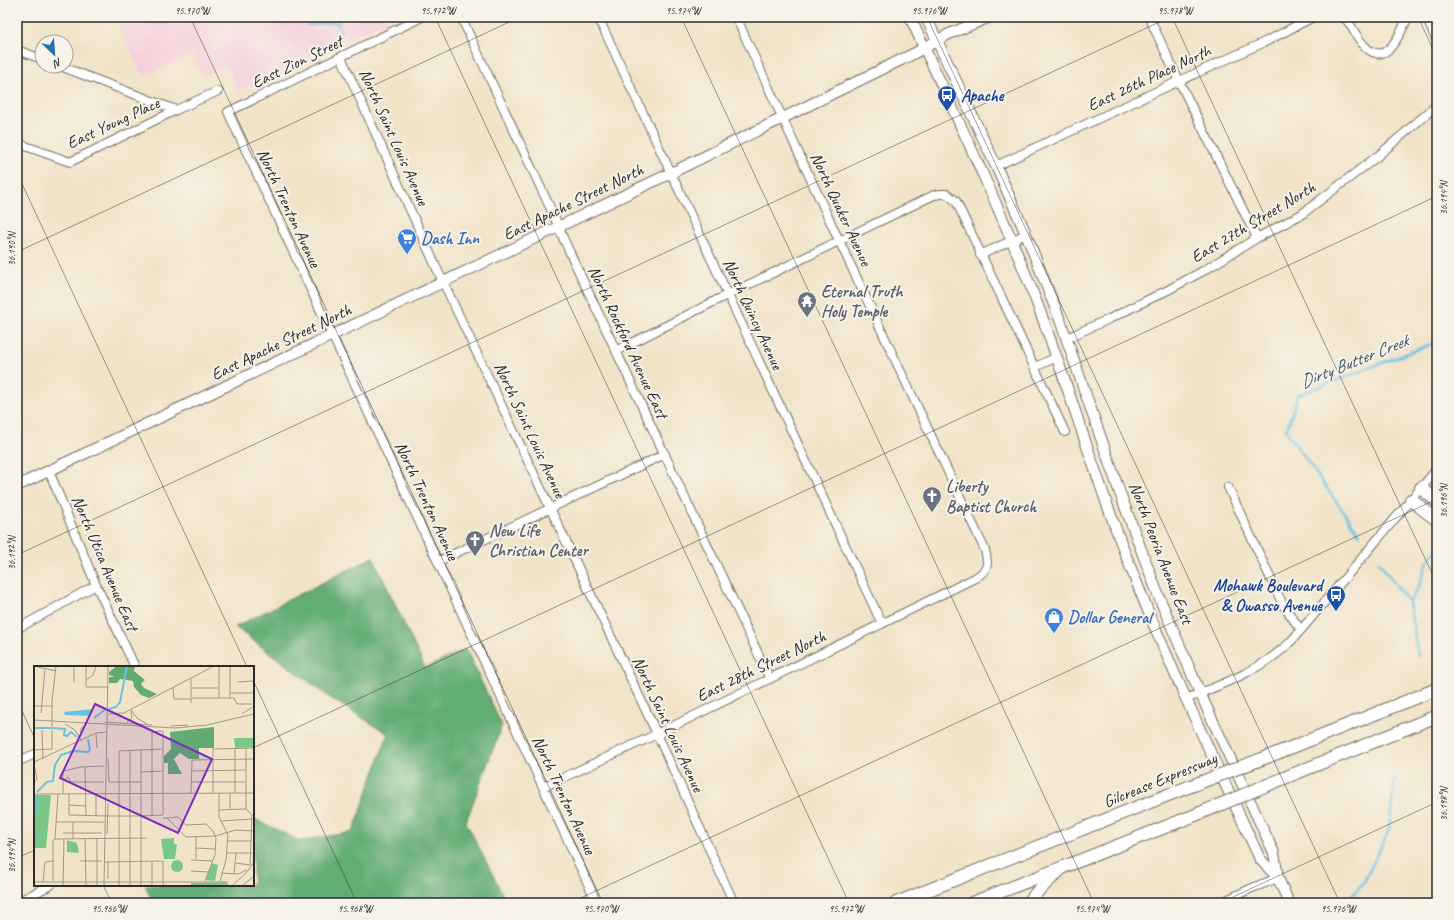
<svg xmlns="http://www.w3.org/2000/svg" width="1454" height="920" font-family="Caveat,sans-serif">
	<rect width="100%" height="100%" fill="#f7f3e8"/>
	<filter id="ink" filterUnits="userSpaceOnUse"><feTurbulence type="fractalNoise" baseFrequency=".025" numOctaves="2"/><feDisplacementMap in="SourceGraphic" scale="8" xChannelSelector="R" yChannelSelector="G"/><feConvolveMatrix kernelMatrix="1 2 1 2 8 2 1 2 1" color-interpolation-filters="sRGB"/></filter>
	<filter id="wash" filterUnits="userSpaceOnUse"><feTurbulence type="fractalNoise" baseFrequency=".012" numOctaves="4" result="noise"/><feDisplacementMap in="SourceGraphic" scale="16" xChannelSelector="R" yChannelSelector="G"/><feGaussianBlur stdDeviation="0.9" result="paint"/><feColorMatrix in="noise" values="0 0 0 0 0 0 0 0 0 0 0 0 0 0 0 0 0 1.4 0 .05"/><feComposite in="paint" operator="in"/></filter>
	<g filter="url(#wash)">
		<rect width="100%" height="100%" fill="#f1e3c8"/>
		<path fill="#f5cfda" d="M115 17H387L388 20 239 92 226 65 203 76 194 57 189 56 143 77Z"/>
		<path fill="#62ac74" stroke="#466c50" d="M373 557 425 668 466 649 502 725 466 822 507 903H153L145 885H253V818L300 841 353 832 388 734 329 697 235 627Z"/>
		<g fill="none" stroke-linecap="round" stroke-linejoin="round">
			<path stroke="#67c2e5" stroke-width="2.5" d="M341 17 337 22 341 31
				M307 25 337 22
				M1360 535 1286 431 1298 395 1437 342
				M1379 562 1409 603 1418 656
				M1409 603 1419 586 1428 561 1437 549
				M1346 903 1365 880 1389 830 1395 778"/>
		</g>
	</g>
	<g filter="url(#ink)">
		<g fill="none" stroke-linecap="round" stroke-linejoin="round">
			<g stroke="#706b62" stroke-width="10">
				<path id="minor" d="M422 17 228 112 597 903
					M461 17 554 216 564 240 770 679
					M598 17 882 624
					M1149 17 1179 81 1257 238
					M1344 17C1352 25 1355 35 1362 43 1385 71 1399 36 1408 17
					M1426 17 1437 41
					M17 50 42 59
					M341 57 437 269 657 734 734 903
					M60 66 176 110 218 91
					M17 143 70 162 176 110
					M996 166 1179 81 1267 41 1313 17
					M980 255 1026 234
					M1067 338 1109 319 1168 290 1203 271 1257 238 1302 214 1379 155 1437 105
					M616 351 721 298 934 195 941 194H947L956 201 1065 432
					M1035 367 1057 357
					M49 471 96 585 135 667
					M1228 487 1283 605 1301 630
					M439 561 665 454
					M17 629 96 585
					M1186 699C1220 685 1259 671 1286 646 1292 641 1296 635 1301 630L1437 469
					M17 762 35 754
					M543 787 657 734 975 578C988 570 989 565 985 550L835 232 736 17
					M17 902 51 885
					M1220 903 1252 888 1278 878"/>
			</g>
			<g stroke="#706b62" stroke-width="12">
				<path id="major" d="M910 17C953 110 998 202 1035 298 1069 386 1095 478 1130 566 1169 666 1215 762 1260 859L1278 878
					M926 17 996 166 1026 234 1060 320 1121 496 1159 597 1200 693 1274 853 1278 878 1289 903
					M17 486 671 173 913 54 949 34 990 17"/>
			</g>
			<g stroke="#706b62" stroke-width="14">
				<path id="highway" d="M1421 488 1437 501
					M1411 500 1437 520
					M1280 752 1437 689
					M1289 776 1437 716
					M896 903 1178 791
					M972 903 1188 818
					M1029 903 1036 893 1060 870"/>
			</g>
			<use href="#minor" stroke="#fff" stroke-width="8"/>
			<use href="#major" stroke="#fff" stroke-width="10"/>
			<use href="#highway" stroke="#fff" stroke-width="12"/>
			<g stroke="#706b62" stroke-width="14" stroke-linecap="butt">
				<path id="highway-bridge" d="M1178 791 1280 752
					M1188 818 1289 776"/>
			</g>
			<use href="#highway-bridge" stroke="#fff" stroke-width="12"/>
		</g>
	</g>
	<path fill="none" stroke="#2b2b2b" stroke-width="1" stroke-opacity="0.45" d="M190 17 603 903M435 17 849 903M681 17 1094 903M927 17 1340 903M1172 17 1437 584M1418 17 1437 58M17 173 247 667M17 252 520 17M17 555 1170 17M253 680 357 903M17 700 35 739M253 748 1437 196M17 858 35 850M103 885 112 903M570 903 1437 499M1220 903 1437 802"/>
	<defs>
		<g id="bus-pin" transform="scale(1)"><path d="M0 17L-7.5 6A9.5 9.5 0 1 1 7.5 6Z" fill="#1a4fb4" stroke="#f7f3e8"/><path d="M-5-6H5V4H4V6H2V4H-2V6H-4V4H-5ZM-3.5-4V0h7V-4ZM-3.5 1.2v1.5H-2V1.2ZM2 1.2v1.5H3.5V1.2Z" fill="#fff"/></g>
		<g id="supermarket-pin" transform="scale(1)"><path d="M0 17L-7.5 6A9.5 9.5 0 1 1 7.5 6Z" fill="#3f7fe0" stroke="#f7f3e8"/><path d="M-6-5.5h2.5l.6 2H6L4.5 2H-2.5L-4.4-4H-6ZM-1.5 3.2a1.3 1.3 0 1 0 .1 0ZM3 3.2a1.3 1.3 0 1 0 .1 0Z" fill="#fff"/></g>
		<g id="temple-pin" transform="scale(1)"><path d="M0 17L-7.5 6A9.5 9.5 0 1 1 7.5 6Z" fill="#6b7280" stroke="#f7f3e8"/><path d="M0-6L5-2H3V0L6.5 2.5H4V6H1.5V3h-3V6H-4V2.5H-6.5L-3 0V-2H-5Z" fill="#fff"/></g>
		<g id="church-pin" transform="scale(1)"><path d="M0 17L-7.5 6A9.5 9.5 0 1 1 7.5 6Z" fill="#6b7280" stroke="#f7f3e8"/><path d="M-1.2-6h2.4v3.5h3.3v2.4h-3.3V6h-2.4V-.1h-3.3v-2.4h3.3Z" fill="#fff"/></g>
		<g id="shop-pin" transform="scale(1)"><path d="M0 17L-7.5 6A9.5 9.5 0 1 1 7.5 6Z" fill="#3f7fe0" stroke="#f7f3e8"/><path d="M-5-2.5h2.3a2.7 3.5 0 0 1 5.4 0H5L5.5 6h-11ZM-1.5-2.5h3a1.5 2.3 0 0 0-3 0Z" fill="#fff"/></g>
	</defs>
	<g fill-rule="evenodd">
		<use href="#bus-pin" x="947" y="95"/>
		<use href="#supermarket-pin" x="407" y="238"/>
		<use href="#temple-pin" x="807" y="301"/>
		<use href="#church-pin" x="932" y="496"/>
		<use href="#church-pin" x="475" y="540"/>
		<use href="#bus-pin" x="1336" y="595"/>
		<use href="#shop-pin" x="1054" y="617"/>
	</g>
	<g text-anchor="middle" dominant-baseline="central" stroke-width="4" stroke-linejoin="round" paint-order="stroke">
		<g font-size="17" fill="#2b2b2b" stroke="#f7f3e8">
			<text transform="translate(297 62) rotate(-26)">East Zion Street</text>
			<text transform="translate(1149 78) rotate(-25)">East 26th Place North</text>
			<text transform="translate(113 123) rotate(-25)">East Young Place</text>
			<text transform="translate(394 137) rotate(66)">North Saint Louis Avenue</text>
			<text transform="translate(573 202) rotate(-26)">East Apache Street North</text>
			<text transform="translate(289 208) rotate(65)">North Trenton Avenue</text>
			<text transform="translate(841 209) rotate(65)">North Quaker Avenue</text>
			<text transform="translate(1253 222) rotate(-31)">East 27th Street North</text>
			<text transform="translate(753 314) rotate(65)">North Quincy Avenue</text>
			<text transform="translate(281 342) rotate(-26)">East Apache Street North</text>
			<text transform="translate(628 342) rotate(65)">North Rockford Avenue East</text>
			<text transform="translate(530 430) rotate(65)">North Saint Louis Avenue</text>
			<text transform="translate(427 501) rotate(65)">North Trenton Avenue</text>
			<text transform="translate(1161 553) rotate(69)">North Peoria Avenue East</text>
			<text transform="translate(105 563) rotate(67)">North Utica Avenue East</text>
			<text transform="translate(761 666) rotate(-26)">East 28th Street North</text>
			<text transform="translate(668 724) rotate(65)">North Saint Louis Avenue</text>
			<text transform="translate(1160 780) rotate(-22)">Gilcrease Expressway</text>
			<text transform="translate(564 795) rotate(65)">North Trenton Avenue</text>
		</g>
		<g font-size="17" font-weight="bold" fill="#164399" stroke="#f7f3e8" text-anchor="start">
			<text x="961" y="95">Apache</text>
			<text x="1322" y="585" text-anchor="end">Mohawk Boulevard<tspan x="1322" dy="20">&amp; Owasso Avenue</tspan></text>
		</g>
		<g font-size="17" font-weight="bold" fill="#366cbe" stroke="#f7f3e8" text-anchor="start">
			<text x="421" y="238">Dash Inn</text>
			<text x="1068" y="617">Dollar General</text>
		</g>
		<g font-size="17" font-weight="bold" fill="#5b616d" stroke="#f7f3e8" text-anchor="start">
			<text x="821" y="291">Eternal Truth<tspan x="821" dy="20">Holy Temple</tspan></text>
			<text x="946" y="486">Liberty<tspan x="946" dy="20">Baptist Church</tspan></text>
			<text x="489" y="530">New Life<tspan x="489" dy="20">Christian Center</tspan></text>
		</g>
		<g font-size="18" font-style="italic" fill="#3d5863" stroke="#f7f3e8">
			<text transform="translate(1354 361) rotate(-22)">Dirty Butter Creek</text>
		</g>
	</g>
	<g transform="translate(34 666)">
		<rect width="220" height="220" fill="#f1e3c8"/>
		<path d="M200 72H220V81L201 82ZM0 129H17L12 182H0ZM140 172V178H143L141 193H130L127 173ZM33 174 43 177 45 187 33 186ZM137 200a6 6 0 1 1 12 0a6 6 0 1 1-12 0ZM178 197 184 199 181 215 171 214ZM192 216 195 219 157 220V217Z" fill="#79c888"/>
		<path d="M83 0H101L100 5 111 14 107 18 110 22 123 28 115 32 107 29 100 21 99 15 86 13 83 17H75V11H81L75 9V6ZM180 61V82H165V93H155L146 87 140 93 148 108H134V97H130V90L137 83 136 66Z" fill="#62ac74"/>
		<path d="M59 43 56 50 31 49 30 46Z" fill="#67c2e5"/>
		<path fill="none" stroke="#67c2e5" stroke-width="2" d="M75 43 82 41 86 36 93 0M60 52 72 43M0 62H17M19 62 31 63 30 69 33 70 37 66 43 71M3 126 13 116 19 115 21 99 27 89 39 85 54 86 56 84 54 73M0 169 2 168 0 161 3 130"/>
		<path fill="none" stroke="#a29989" stroke-width="1" d="M0 0 22 5M40 0V16M52 0V21H74M196 0V32M157 13V37M52 14 59 9 62 0M203 16 220 15M139 22 140 33H157M158 22H184M196 27H220M158 32H200L203 38H218M185 32V0M0 40H18M97 44 103 52 113 58M7 47 11 3M74 48 90 47 180 0M208 48 220 40M0 54 141 62 173 59 220 48M71 56 118 59M93 56 98 52 97 45M31 58 41 64 47 74M137 60 154 59M8 64 9 93M62 67 63 82M47 70V62L53 58M212 82V143L218 149 216 199M201 83V127M0 84 18 83V35L22 0M96 84V220M74 92 75 116H107M0 96 62 67 73 66M0 98 3 113 0 117M51 101 52 150M158 105 212 104M107 106 129 105M30 114 34 111 37 116H70M158 116H212M157 127 158 94 220 93M179 127V83L220 82M185 127V151L194 169 192 194 186 215M196 127V143M0 128 220 127M29 128V105L47 101 70 100M35 128V149L75 150H107L129 149V65L118 66V150M62 128V150M35 139 52 140M185 144 212 143M129 152H133L152 171 181 170 202 164 220 165M133 152 144 151 152 159 172 158 179 165 182 172 181 189 171 215M187 155 218 153M22 156H70M29 167H68M73 168 74 137M162 170V193M21 173 113 172M39 173V156M51 173 52 220M193 175H218M162 182 181 183M193 187H218M157 194 179 195M46 195H68M118 195V220M71 196 129 195V220M74 196V213M202 197 216 199M157 205 175 206M187 207 204 208 213 204M200 208 202 187M19 215V174L21 173 24 128M0 216H194M9 216 11 196 19 195M29 220 30 173M63 220V173M70 220 74 0M85 220V85L129 83M107 220V83M198 220 213 206 220 196M208 220 220 210"/>
		<path fill="#7b2cbf" fill-opacity="0.15" stroke="#7b2cbf" stroke-width="2" d="M61 38 178 93 144 167 26 112Z"/>
		<rect width="220" height="220" fill="none" stroke="#2b2b2b" stroke-width="2"/>
	</g>
	<rect width="1454" height="920" fill="none" stroke="#f7f3e8" stroke-width="44"/>
	<g transform="translate(54 54) rotate(155)"><circle r="19" fill="#f7f3e8" stroke="#a5a39c"/>
	<path d="M0-3L7 15L0 10L-7 15Z" fill="#1f6fb2"/>
	<text y="-6" font-size="11" font-weight="bold" text-anchor="middle" fill="#2b2b2b">N</text>
	</g>
	<rect x="22" y="22" width="1410" height="876" fill="none" stroke="#2b2b2b" stroke-width="1.5"/>
	<g font-size="10" text-anchor="middle" fill="#2b2b2b">
		<text x="192" y="14">95.970°W</text>
		<text x="438" y="14">95.972°W</text>
		<text x="683" y="14">95.974°W</text>
		<text x="929" y="14">95.976°W</text>
		<text x="1175" y="14">95.978°W</text>
		<text transform="translate(1443 198) rotate(-90)" y="4">36.194°N</text>
		<text transform="translate(11 249) rotate(-90)" y="4">36.190°N</text>
		<text transform="translate(1443 501) rotate(-90)" y="4">36.196°N</text>
		<text transform="translate(11 553) rotate(-90)" y="4">36.192°N</text>
		<text transform="translate(1443 804) rotate(-90)" y="4">36.198°N</text>
		<text transform="translate(11 856) rotate(-90)" y="4">36.194°N</text>
		<text x="109" y="912">95.966°W</text>
		<text x="355" y="912">95.968°W</text>
		<text x="601" y="912">95.970°W</text>
		<text x="846" y="912">95.972°W</text>
		<text x="1092" y="912">95.974°W</text>
		<text x="1338" y="912">95.976°W</text>
	</g>
</svg>
